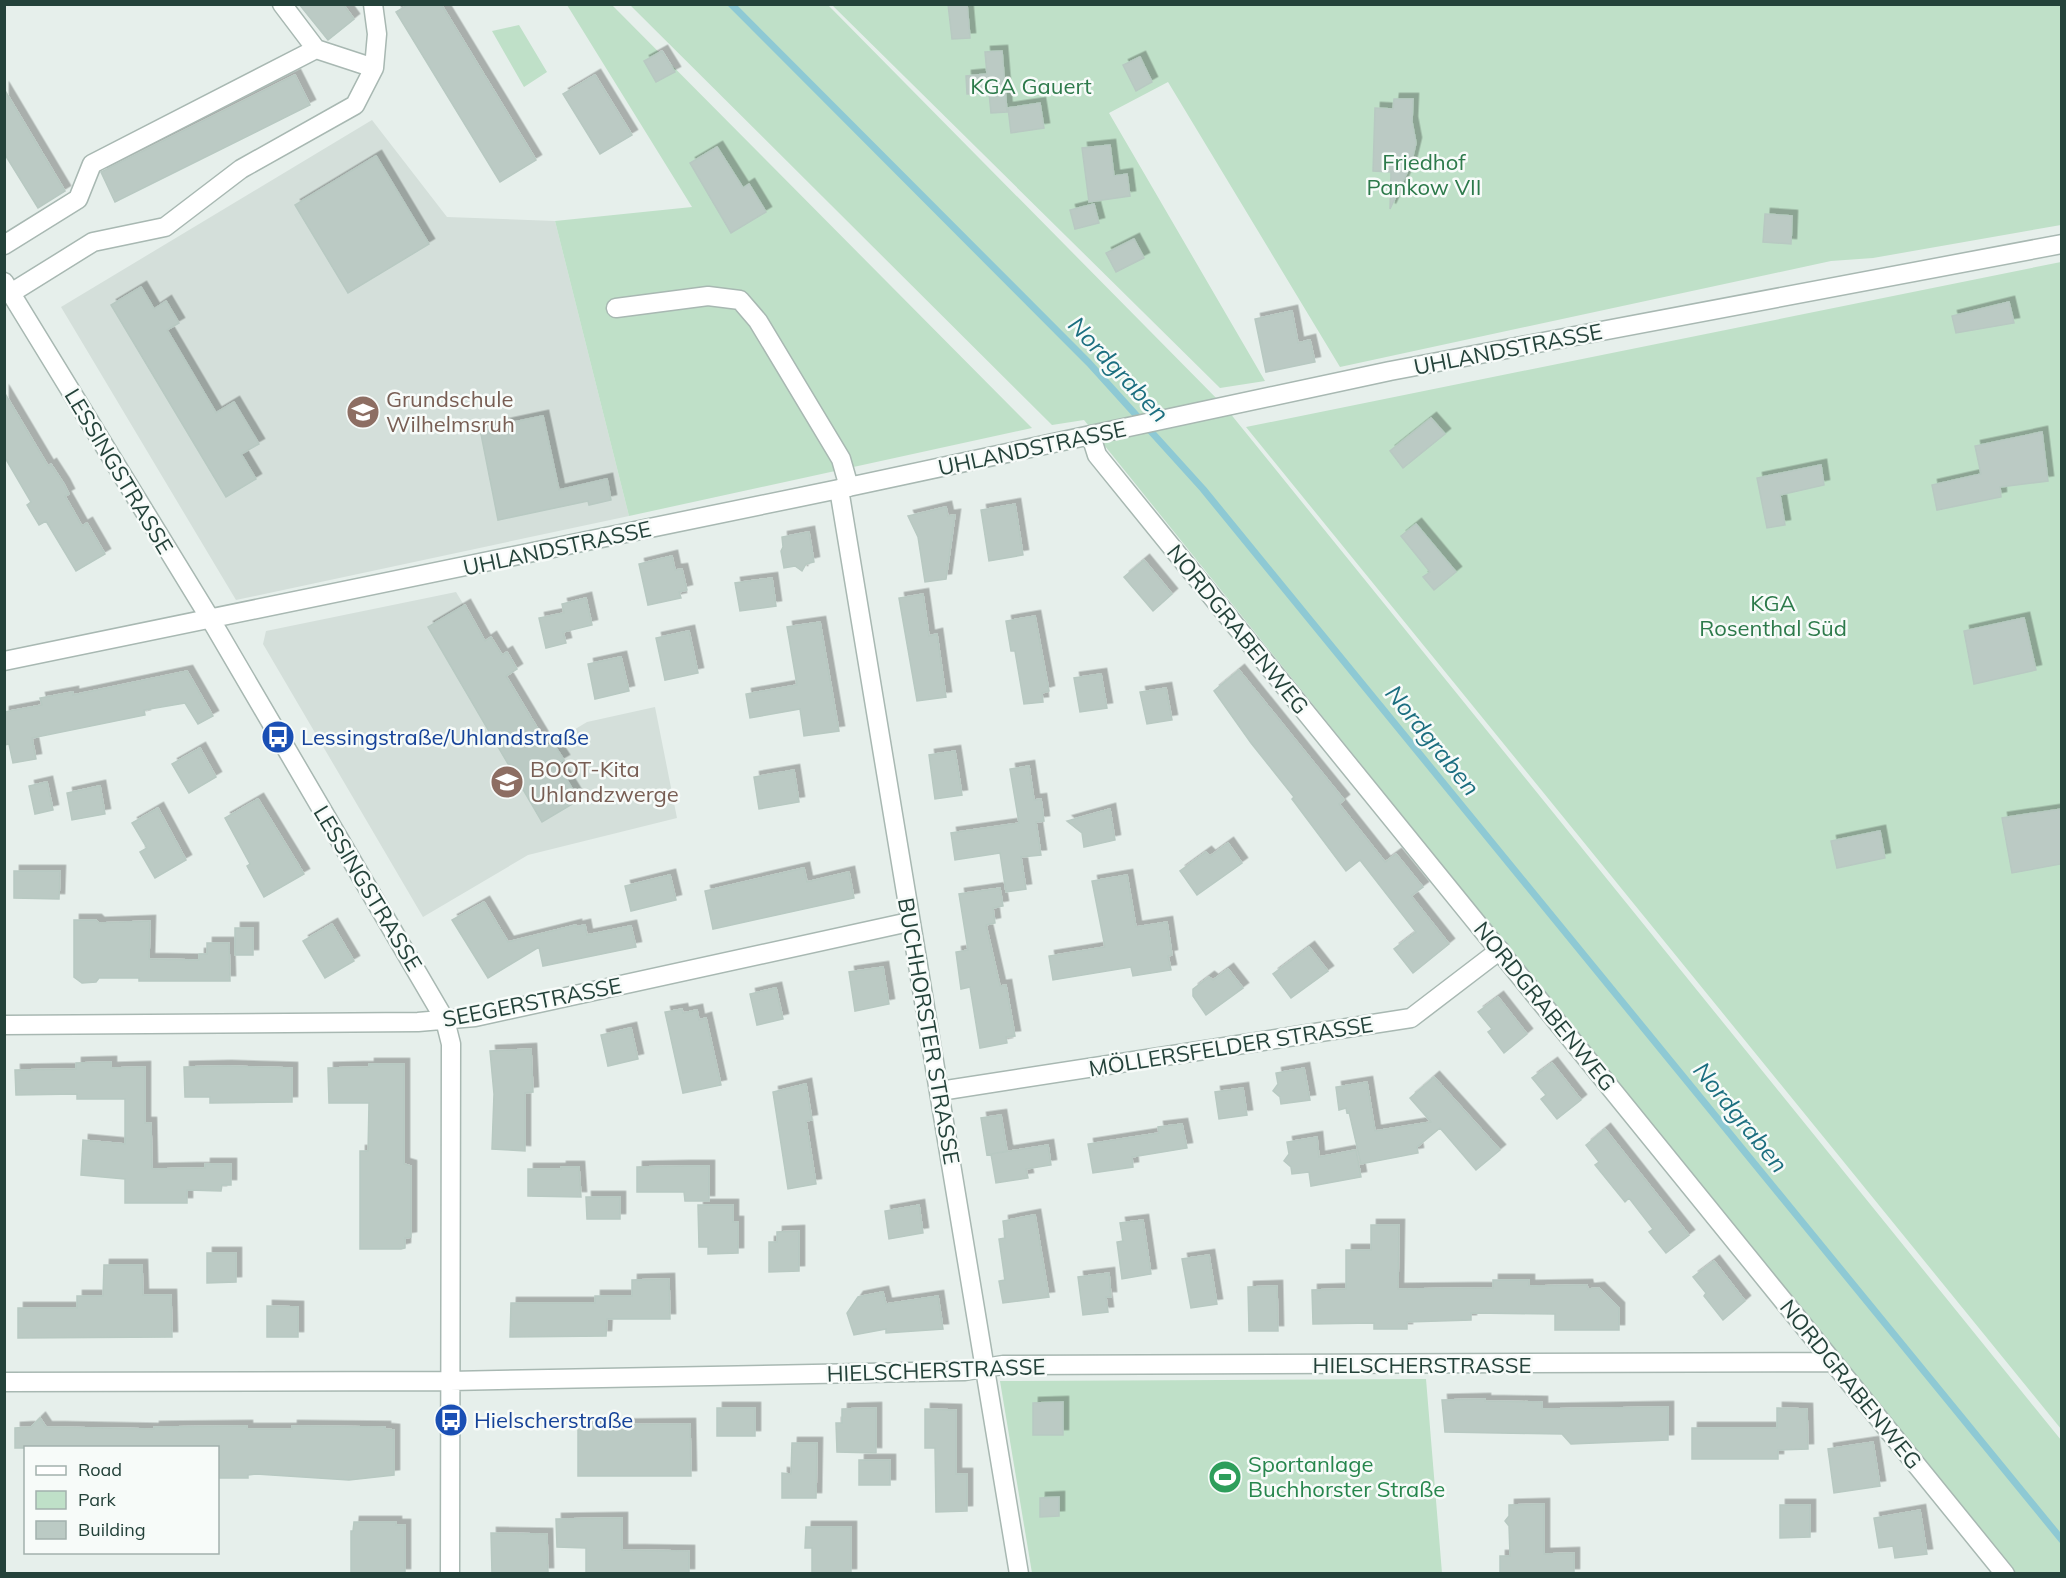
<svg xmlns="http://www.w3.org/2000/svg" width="2066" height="1578" font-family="Mulish,sans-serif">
	<defs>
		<filter id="shadow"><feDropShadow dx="5.5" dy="-5.5" stdDeviation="0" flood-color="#0004"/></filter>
	</defs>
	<rect width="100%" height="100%" fill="#e6efeb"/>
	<path fill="#d4dfda" d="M372 120 447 217 555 221 629 516 236 600 61 307Z
		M456 592 485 640 502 655 507 652 517 669 506 676 547 746 587 722 655 707 677 818 528 855 423 917 263 644 266 631Z"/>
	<path fill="#bfe0c8" d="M567 5H612L1032 428 629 516 555 221 692 207Z
		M630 5H828L1225 407 2061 1440V1573H2012L1084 420 1052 425Z
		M832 5H2061V225L1873 258 1831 261 1340 367 1168 82 1109 113 1265 381 1220 388Z
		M519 25 547 72 524 87 492 31Z
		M2061 262V1429L1246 427Z
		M1426 1379 1442 1573H1032L1000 1381Z"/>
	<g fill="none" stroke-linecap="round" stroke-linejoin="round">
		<path stroke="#8ec9d4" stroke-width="7" d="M731 4 1089 363 1203 489 2062 1540"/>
	</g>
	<path fill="#bbcac4" stroke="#b8c9c2" stroke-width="1.5" filter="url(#shadow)" d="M299 4H343L354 19 328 40Z
		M409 4H441L536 160 500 182 396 12Z
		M948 4H967L970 38 952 39Z
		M662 51 675 72 656 82 644 61Z
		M1002 51 1007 112 991 113 989 93 967 94 966 76 987 74 985 52Z
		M1140 57 1152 82 1136 91 1123 65Z
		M295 75 310 105 115 202 101 172Z
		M595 75 632 135 600 154 563 94Z
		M4 89 65 191 38 208 4 153Z
		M1394 99H1413L1412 122 1416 143 1411 164 1390 209 1391 172 1373 171 1375 108 1393 109Z
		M1040 103 1044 128 1011 133 1008 108Z
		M1110 145 1114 176 1127 174 1130 196 1089 202 1082 148Z
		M717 147 743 188 749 184 766 212 731 233 690 163Z
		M376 156 429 244 348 293 295 205Z
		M1094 204 1099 223 1075 229 1070 210Z
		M1765 214 1792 216 1791 244 1763 242Z
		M1134 239 1144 258 1116 272 1106 253Z
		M141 287 154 309 166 301 179 323 167 330 216 413 234 402 259 444 241 454 256 479 226 497 111 305Z
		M2009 302 2014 323 1956 333 1952 316Z
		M1292 311 1298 343 1310 340 1315 362 1266 372 1255 319Z
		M4 392 48 466 51 464 64 484 69 494 65 496 82 526 87 523 105 554 76 571 46 521 39 525 27 505 31 502 4 456Z
		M543 416 559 490 607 479 611 500 589 505 588 501 498 520 480 429Z
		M1431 418 1445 434 1403 468 1390 451Z
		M2042 432 2048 481 2000 487 2001 497 1937 510 1932 485 1981 474 1975 446Z
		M1821 465 1824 485 1780 495 1785 525 1767 528 1757 478Z
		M1015 504 1023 555 989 561 981 510Z
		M946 507 948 516 955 515 946 579 925 582 918 537 908 516Z
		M1416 524 1456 572 1434 590 1423 577 1430 572 1401 536Z
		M809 532 814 562 806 564 802 571 795 566 784 568 781 551 783 547 782 537Z
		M672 556 675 570 682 569 687 590 679 592 681 598 648 605 639 564Z
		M1144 560 1172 594 1153 611 1124 577Z
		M772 578 776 606 740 611 735 583Z
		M923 594 929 636 937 634 946 697 917 701 899 598Z
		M586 598 592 625 563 632 566 643 546 648 539 618 564 613 562 604Z
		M465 605 485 641 491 637 502 655 507 652 517 669 506 676 548 746 553 743 564 760 557 764 579 800 542 822 428 627Z
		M1035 616 1049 691 1042 693 1043 702 1024 704 1015 651H1011L1006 621Z
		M2024 618 2036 670 1974 684 1964 631Z
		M820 622 839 731 804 736 800 709 750 718 746 694 797 685 787 627Z
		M689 631 698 673 665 680 656 638Z
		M621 657 629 691 595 699 588 664Z
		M1239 670 1344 800 1339 804 1385 862 1396 854 1423 887 1411 896 1449 944 1413 973 1394 949 1416 932 1360 860 1346 871 1292 799 1294 797 1251 743 1214 691Z
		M187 671 213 716 198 724 185 703 144 710 145 715 32 738 36 759 13 763 9 744 4 745V712L42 705 40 698 73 692V695Z
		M1101 674 1107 708 1080 712 1074 678Z
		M1166 688 1172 720 1147 724 1140 692Z
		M200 748 216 777 189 793 172 764Z
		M955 751 962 795 935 799 929 755Z
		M1029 766 1034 800 1041 799 1044 821 1036 822 1041 855 1021 857 1026 889 1006 892 1000 853 955 860 951 833 1019 823 1010 769Z
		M794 770 799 802 759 809 754 777Z
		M47 782 53 810 35 814 29 786Z
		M100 786 105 814 72 820 67 793Z
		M258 799 304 874 264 897 247 866 250 864 225 818Z
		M158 808 186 860 155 878 140 852 147 848 132 823Z
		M1110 809 1115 840 1084 847 1082 833 1067 821Z
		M2061 809V864L2012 873 2002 818Z
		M1880 831 1885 858 1837 868 1831 841Z
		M1228 843 1242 863 1197 895 1180 871 1206 852 1210 856Z
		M804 868 807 882 849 872 854 898 713 929 705 891Z
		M14 871H60L59 899 14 898Z
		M670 875 676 900 631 911 625 886Z
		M1127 875 1136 927 1167 922 1172 955 1168 956 1171 970 1133 976 1131 967 1053 980 1049 956 1105 947 1092 881Z
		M1000 888 1003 906 993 908 995 923 986 925 1000 986 1006 985 1015 1036 1006 1037 1007 1043 980 1048 970 987 961 989 956 952 968 950 959 894Z
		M484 902 508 942 576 925V927L585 925 587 935 631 926 636 947 543 966 539 947 488 978 452 920Z
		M74 920H96L99 923 150 921 149 959 199 960V954H207V943H229L230 981H139V978H99L96 982 82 983 74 977Z
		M332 924 354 961 325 978 303 941Z
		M235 928H253V955H235Z
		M1309 947 1328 971 1291 998 1273 974Z
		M883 967 889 1004 855 1011 849 972Z
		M1228 969 1243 988 1206 1015 1193 996V989L1209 977 1213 980Z
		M776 988 783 1019 757 1025 750 994Z
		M1498 997 1527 1034 1504 1053 1488 1032 1492 1029 1478 1012Z
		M682 1009 683 1013 697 1010 699 1020 706 1018 721 1085 683 1093 665 1012Z
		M631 1028 638 1059 608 1066 601 1035Z
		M531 1049 533 1092 525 1093V1151L492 1149 494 1094 490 1051Z
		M111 1062V1068L145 1067V1123H151L152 1169 205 1168V1164H231V1185H222L221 1191 187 1190V1203H125V1179L81 1175 83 1140 125 1144V1099H77V1094L16 1095 15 1070 76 1069V1063Z
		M1552 1063 1581 1100 1557 1119 1541 1099 1546 1095 1532 1078Z
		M369 1064H404V1164L411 1166V1237L405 1238V1248L401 1249H360V1151H368L369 1103H329L328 1068 369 1067Z
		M226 1066 292 1068V1102L210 1103V1097H185L184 1067Z
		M1304 1068 1310 1100 1281 1104 1280 1097 1273 1091 1278 1084 1276 1073Z
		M1434 1077 1500 1150 1476 1170 1440 1128 1417 1147 1418 1153 1361 1164 1349 1112 1347 1113 1346 1108 1339 1110 1336 1087 1367 1082 1375 1131 1431 1122 1410 1098Z
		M806 1084 812 1120 806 1121 816 1184 788 1189 773 1092Z
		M1243 1088 1247 1115 1219 1119 1215 1092Z
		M1001 1115 1007 1151 987 1155 981 1118Z
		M1182 1124 1187 1148 1132 1157 1133 1167 1093 1173 1088 1144 1159 1133 1158 1127Z
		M1605 1129 1689 1235 1666 1253 1649 1232 1653 1229 1629 1198 1625 1202 1595 1165 1599 1162 1586 1145Z
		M1317 1137 1319 1157 1356 1150 1361 1177 1311 1186 1309 1172 1292 1174 1291 1167 1284 1161 1289 1154 1287 1142Z
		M1048 1145 1051 1165 1026 1169 1028 1178 996 1183 991 1154Z
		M684 1166H709V1201H685L684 1192H637V1167Z
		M561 1167H579L581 1197 528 1196V1169H561Z
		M586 1197H620V1219H587Z
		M698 1205H733V1222H738V1253L708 1254V1247H699Z
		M919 1205 923 1233 889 1239 885 1211Z
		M1035 1215 1049 1297 1003 1303 999 1281 1005 1280 999 1239 1005 1238 1003 1221Z
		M1143 1220 1151 1274 1122 1279 1117 1242 1123 1241 1120 1223Z
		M1371 1225H1399L1398 1289 1493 1288V1280H1529V1286L1587 1285 1588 1289 1599 1288 1619 1308V1330H1555V1314L1471 1313V1320L1407 1322V1329H1374V1323L1313 1324 1312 1290 1346 1289V1250H1371Z
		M799 1231V1271L769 1272V1242H777V1232Z
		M207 1253H236V1282L207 1283Z
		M1209 1255 1217 1304 1191 1308 1182 1259Z
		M1714 1261 1745 1301 1723 1320 1704 1296 1706 1293 1693 1277Z
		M104 1265H142L143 1295H171L172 1337 18 1338V1308H77V1296H103Z
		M1109 1273 1111 1297H1106L1108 1312 1083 1315 1078 1277Z
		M669 1279 670 1319H607L606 1336 510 1337 511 1303H595V1296H632V1280Z
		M1277 1286 1278 1331H1249L1248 1287Z
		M883 1292 886 1304 938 1296 943 1329 886 1333V1329L854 1335 847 1313 858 1297Z
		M267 1306 298 1307V1337H267Z
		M1485 1399V1401L1542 1402V1409L1668 1407V1440L1571 1444 1562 1434 1445 1432 1442 1400Z
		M1063 1402V1435H1033V1403Z
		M717 1408H755V1436H717Z
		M876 1408V1453L837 1452 836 1423H842V1409Z
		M1777 1408 1807 1409 1808 1449 1778 1450V1459H1692V1428H1777Z
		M925 1409 956 1410V1474H967V1511L936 1512 935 1448H925Z
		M40 1418 46 1427 154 1429V1427L247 1426V1429H292V1426L385 1427V1429L394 1430V1475L349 1480 256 1474 248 1475V1478H218V1448H15V1428L31 1427Z
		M690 1424 691 1476H578V1425Z
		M1873 1442 1880 1486 1834 1493 1828 1449Z
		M792 1443H817L816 1498H782V1473L791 1474Z
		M859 1460H890V1485H859Z
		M1059 1497V1516L1040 1517V1498Z
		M1544 1504V1554L1574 1553V1574H1500V1556H1510L1509 1526 1505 1521 1509 1516V1505Z
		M1780 1505H1810V1537L1780 1538Z
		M1920 1510 1927 1554 1895 1558 1893 1546 1879 1548 1874 1518Z
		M622 1518V1550L689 1551V1574H586V1548L557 1547 556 1519Z
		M354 1522H396V1525H405V1574H351V1531H353Z
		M806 1527H851V1574H812V1548H805Z
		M491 1533 547 1534 548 1573 492 1574Z"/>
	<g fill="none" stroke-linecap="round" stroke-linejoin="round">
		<g stroke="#a8b8b2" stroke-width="21">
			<path id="minor" d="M373 4 377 34 374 68
				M4 245 78 199 92 164 316 49
				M4 282 211 620 445 1020 451 1044 450 1574
				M11 293 93 242 165 227 241 169 355 105 374 68 316 49 282 4
				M616 308 708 296 740 300 758 321 841 459 849 487
				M1091 436 1097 455 2005 1574
				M839 489 1019 1574
				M4 661 839 489 1390 371 2062 244
				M4 1025 418 1022 475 1017 909 922
				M940 1091 1411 1018 1500 950
				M4 1382 450 1381 965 1371 1003 1365 1833 1362"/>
		</g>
		<use href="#minor" stroke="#fff" stroke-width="18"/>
	</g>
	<defs>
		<g id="school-disc" transform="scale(1.725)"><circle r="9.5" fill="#8d6e63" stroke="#f7fbf9"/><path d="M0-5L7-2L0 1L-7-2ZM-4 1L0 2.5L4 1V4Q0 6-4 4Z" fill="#fff"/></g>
		<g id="bus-disc" transform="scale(1.725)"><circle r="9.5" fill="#1a4fb4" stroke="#f7fbf9"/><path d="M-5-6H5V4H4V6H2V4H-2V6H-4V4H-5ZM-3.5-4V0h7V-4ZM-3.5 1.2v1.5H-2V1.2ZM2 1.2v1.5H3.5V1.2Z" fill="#fff"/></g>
		<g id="stadium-disc" transform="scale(1.725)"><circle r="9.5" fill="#2e9e5b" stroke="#f7fbf9"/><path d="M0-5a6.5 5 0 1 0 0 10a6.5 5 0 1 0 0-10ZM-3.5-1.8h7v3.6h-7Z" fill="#fff"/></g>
	</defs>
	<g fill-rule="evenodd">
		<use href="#school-disc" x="363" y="412"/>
		<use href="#bus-disc" x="278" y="737"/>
		<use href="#school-disc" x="507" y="782"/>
		<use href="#bus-disc" x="451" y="1420"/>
		<use href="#stadium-disc" x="1225" y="1477"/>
	</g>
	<g text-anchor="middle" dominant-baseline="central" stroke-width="5" stroke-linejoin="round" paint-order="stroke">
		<g font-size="22" fill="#2d7a4b" stroke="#f7fbf9">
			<text x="1031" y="86">KGA Gauert</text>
			<text x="1424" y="162">Friedhof<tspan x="1424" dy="25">Pankow VII</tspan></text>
			<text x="1773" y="603">KGA<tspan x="1773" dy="25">Rosenthal Süd</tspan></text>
		</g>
		<g font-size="22" fill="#24423a" stroke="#f7fbf9">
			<text transform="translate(1508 349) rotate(-11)">UHLANDSTRASSE</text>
			<text transform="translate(1032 448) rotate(-12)">UHLANDSTRASSE</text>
			<text transform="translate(119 471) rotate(59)">LESSINGSTRASSE</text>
			<text transform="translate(557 548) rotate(-12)">UHLANDSTRASSE</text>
			<text transform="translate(1238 629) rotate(51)">NORDGRABENWEG</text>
			<text transform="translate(368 888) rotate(59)">LESSINGSTRASSE</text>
			<text transform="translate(532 1002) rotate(-11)">SEEGERSTRASSE</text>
			<text transform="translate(1545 1006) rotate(51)">NORDGRABENWEG</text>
			<text transform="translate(929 1031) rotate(80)">BUCHHORSTER STRASSE</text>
			<text transform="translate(1231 1046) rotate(-9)">MÖLLERSFELDER STRASSE</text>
			<text x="1422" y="1365">HIELSCHERSTRASSE</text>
			<text transform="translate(936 1370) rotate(-2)">HIELSCHERSTRASSE</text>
			<text transform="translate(1851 1384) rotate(51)">NORDGRABENWEG</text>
		</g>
		<g font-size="22" fill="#785e54" stroke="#f7fbf9" text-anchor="start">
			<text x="386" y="399">Grundschule<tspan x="386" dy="25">Wilhelmsruh</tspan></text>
			<text x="530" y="769">BOOT-Kita<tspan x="530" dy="25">Uhlandzwerge</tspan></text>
		</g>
		<g font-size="22" fill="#164399" stroke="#f7fbf9" text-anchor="start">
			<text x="301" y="737">Lessingstraße/Uhlandstraße</text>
			<text x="474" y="1420">Hielscherstraße</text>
		</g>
		<g font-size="22" fill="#27864d" stroke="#f7fbf9" text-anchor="start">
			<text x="1248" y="1464">Sportanlage<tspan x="1248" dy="25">Buchhorster Straße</tspan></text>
		</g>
		<g font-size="24" font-style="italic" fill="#1c6f80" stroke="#f7fbf9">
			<text transform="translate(1119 369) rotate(47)">Nordgraben</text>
			<text transform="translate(1433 740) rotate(51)">Nordgraben</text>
			<text transform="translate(1741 1117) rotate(51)">Nordgraben</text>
		</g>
	</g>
	<rect width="2066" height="1578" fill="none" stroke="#24423a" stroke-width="12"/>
	<rect x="24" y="1446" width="195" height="108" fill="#f7fbf9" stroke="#a3b1ad" stroke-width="1.5"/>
	<rect x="36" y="1466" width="30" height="9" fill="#ffffff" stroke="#a3b1ad" stroke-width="1.5"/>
	<text x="78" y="1476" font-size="18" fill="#24423a">Road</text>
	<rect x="36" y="1491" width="30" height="18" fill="#bfe0c8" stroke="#a3b1ad" stroke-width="1.5"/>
	<text x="78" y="1506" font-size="18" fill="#24423a">Park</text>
	<rect x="36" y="1521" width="30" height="18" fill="#bbcac4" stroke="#a3b1ad" stroke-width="1.5"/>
	<text x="78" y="1536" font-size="18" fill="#24423a">Building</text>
</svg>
